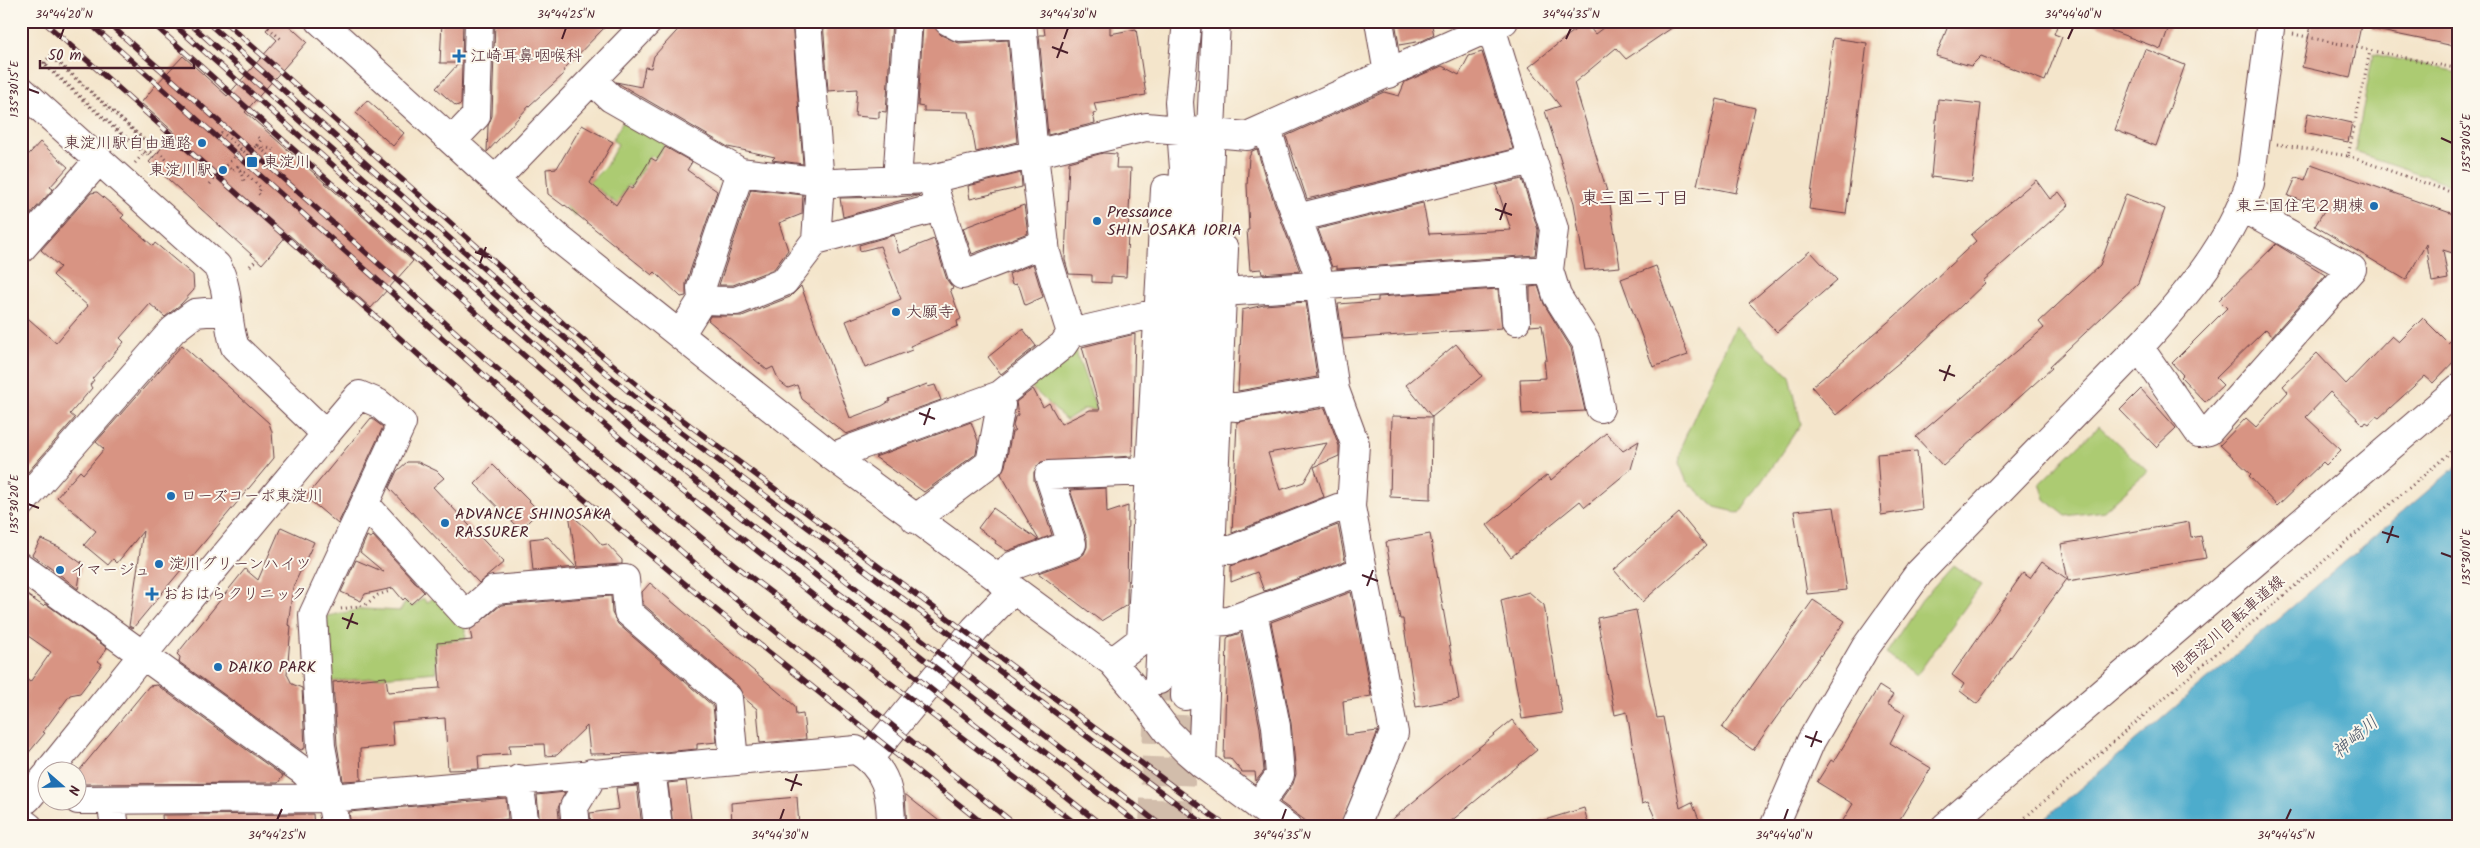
<svg xmlns="http://www.w3.org/2000/svg" width="2480" height="848" font-family="Kalam,'Klee One',sans-serif">
	<rect width="100%" height="100%" fill="#fbf7ec"/>
	<filter id="ink" filterUnits="userSpaceOnUse"><feTurbulence type="fractalNoise" baseFrequency=".02" numOctaves="2"/><feDisplacementMap in="SourceGraphic" scale="10" xChannelSelector="R" yChannelSelector="G"/><feConvolveMatrix kernelMatrix="1 2 1 2 8 2 1 2 1" color-interpolation-filters="sRGB"/></filter>
	<filter id="wash" filterUnits="userSpaceOnUse"><feTurbulence type="fractalNoise" baseFrequency=".0096" numOctaves="4" result="noise"/><feDisplacementMap in="SourceGraphic" scale="20" xChannelSelector="R" yChannelSelector="G"/><feGaussianBlur stdDeviation="1.12" result="paint"/><feColorMatrix in="noise" values="0 0 0 0 0 0 0 0 0 0 0 0 0 0 0 0 0 1.4 0 .05"/><feComposite in="paint" operator="in"/></filter>
	<g filter="url(#wash)">
		<rect width="100%" height="100%" fill="#f4e5cb"/>
		<path fill="#accb72" stroke="#7b754e" d="M2373 54 2459 72V187L2355 152Z
			M627 115 668 139 656 158 651 156 631 187 628 185 620 198 651 218 647 228 598 189 575 216 565 207 606 166 618 144 612 140Z
			M1735 326 1790 376 1801 424 1740 513 1715 507 1687 482 1679 463 1682 444Z
			M1073 344 1097 410 1084 409 1066 420 1027 383Z
			M2099 426 2147 471 2104 511 2066 516 2045 499 2040 483Z
			M1953 565 1981 585 1917 675 1886 654 1920 602Z
			M439 592 464 621 466 639 435 643 436 672 326 682 322 617 363 609 400 611 406 601 412 607 423 598 427 603Z"/>
		<path fill="#4eaccc" stroke="#4c667c" d="M2459 464V826L2035 827Z"/>
		<g id="blocks">
			<path fill="#d89483" fill-rule="evenodd" d="M274 21H284L307 42 245 112 413 261 371 308 288 234 262 264 149 162 175 133 141 103 154 87 183 56 227 96 277 40 266 30Z
				M442 21H463L461 104 456 106 436 88 459 63H440Z
				M495 21H576L605 27 564 69 563 75 530 105 487 152 488 126 492 116Z
				M686 21H792L803 164 772 160 775 157 728 147 616 82 641 87 645 67 651 68 654 56Z
				M823 21H892L886 112 879 111V118L855 116 857 89 828 91Z
				M1043 21H1110V34L1136 29 1146 95 1094 103 1097 113 1093 114 1095 123 1048 135 1039 35H1045Z
				M1395 21H1431L1434 35 1422 41 1399 45Z
				M1612 21H1682L1626 59 1616 48 1574 83 1609 198 1620 267 1585 270 1574 203 1545 111 1560 106 1529 67 1585 22 1595 34Z
				M1950 21H2059L2054 34 2062 37 2045 81 1981 56 1971 66 1936 56Z
				M2091 21H2171L2161 49 2091 23Z
				M2312 21H2362L2350 78 2302 67Z
				M2372 21H2459V47L2371 29Z
				M923 24H933L941 35 959 43 1008 40 1017 142 976 152 969 112 924 111V107L918 106Z
				M1833 38 1867 43 1846 214 1809 209Z
				M2145 49 2185 65 2156 146 2115 130Z
				M1482 52 1513 149 1307 199 1286 136 1384 92 1399 96 1405 82 1442 66 1459 75 1469 56Z
				M1717 99 1755 108 1736 193 1697 185Z
				M1938 99 1981 104 1972 182 1931 177Z
				M367 100 404 133 393 146 356 113Z
				M2308 113 2352 123 2348 142 2304 133Z
				M582 125 613 142 590 183 616 205 628 187 632 189 651 158 656 161 665 147 692 162 687 170 717 191 686 283V296L681 297 655 272 652 275 565 205 564 206 548 194 546 169 557 168Z
				M40 142 68 167 50 187 53 189 27 218 21 213V163Z
				M1257 149 1266 180 1300 271 1262 274 1261 269 1250 270 1247 230H1249L1247 185 1249 157 1252 151Z
				M1103 153 1117 154 1116 168H1131L1126 277 1111 276V283L1092 282V275L1069 274 1065 260 1069 162Z
				M2311 164 2459 216V255L2443 250 2448 279 2432 282 2426 244 2406 280 2315 226 2325 209 2288 196 2296 177 2305 180Z
				M1021 173 1022 187 970 199 968 186Z
				M1522 179 1538 230 1535 255 1337 269V266L1332 267 1318 229 1423 203 1429 234 1511 230 1496 185Z
				M2036 180 2050 199 2059 192 2069 205 1983 281 1985 283 1919 346 1836 415 1812 387 1894 317 1976 241 1971 235Z
				M751 189 803 195 802 214 779 223 788 250 774 269 733 285H719Z
				M97 192 124 215 121 218 153 246 155 243 193 275 194 290 181 304 165 317 150 304 120 338 124 342 92 379 94 380 90 385 92 388 70 414 75 418 21 480V312L56 343 88 306 55 277 53 275 60 267 41 250 91 193Z
				M2126 194 2165 209 2138 283 2050 366 2052 368 1943 466 1916 437 2044 328 2039 322 2100 265Z
				M920 195 843 217 840 198 896 197Z
				M1024 205 1028 233 972 254 963 228Z
				M894 235 899 253 934 239 947 280 953 288 950 289 961 319 957 321 958 326 910 346 912 350 865 368 846 321 901 299 880 246 860 251 859 245Z
				M2276 244 2326 275 2272 336 2266 329 2216 378 2223 385 2205 402 2181 377 2183 375 2172 363 2227 308 2219 300Z
				M1810 251 1837 280 1777 332 1749 303Z
				M1033 264 1043 297 1025 305 1020 289 1016 284 1012 285 1009 274Z
				M1656 266 1688 355 1653 367 1621 279Z
				M801 286 850 418 882 406 890 401 889 399 927 384 928 387 935 385 941 400 846 434 802 399 797 385 788 388 779 381 773 367 767 370 708 320 710 316H742L790 297Z
				M1538 286 1544 304 1571 348 1585 411 1522 414 1520 379 1546 378 1544 360H1547L1542 325 1530 326V287Z
				M1498 289 1502 328 1343 339 1338 304 1378 301V297Z
				M1306 302 1317 377 1238 391 1242 310 1264 305Z
				M2423 318 2448 343 2459 333V356L2433 383 2425 376 2379 418 2376 416 2369 424 2366 422 2364 425 2330 392 2306 417 2341 450 2326 465 2323 462 2277 506 2249 476 2251 474 2220 445 2246 418 2256 427 2288 392 2283 386 2317 353 2346 384 2392 336 2399 342Z
				M1023 329 1036 346 1001 374 988 357Z
				M1135 334 1132 456 1041 462 1034 472V480L1052 535 1039 540 1001 474 1005 466 1012 432 1015 430 1013 426 1015 417 1018 415 1016 402 1033 389 1043 407 1049 403 1061 424 1090 410H1100L1082 347Z
				M1456 344 1482 376 1432 417 1406 385Z
				M182 345 269 423 272 432 274 458 133 628 129 626 143 531 117 563 113 559 108 565 84 545 96 531 57 497 80 471 83 474 104 449 96 442Z
				M2141 389 2176 428 2156 447 2120 410Z
				M1325 408 1339 446V456L1314 467 1324 497 1232 533 1237 422ZM1327 443 1304 482 1280 490 1268 453Z
				M1392 416 1432 417 1431 499 1390 497Z
				M371 418 383 427 338 524 306 497Z
				M971 422 978 441 976 454 924 492 875 457Z
				M1606 433 1623 451 1639 441 1631 469 1585 507 1580 501 1511 557 1487 525 1547 475 1551 480Z
				M1917 451 1922 509 1881 515 1877 454Z
				M407 462H418L437 471 444 478 433 487 504 562 479 583 389 488 397 471Z
				M493 465 539 511 520 530 475 484Z
				M1106 488 1107 513 1128 506 1127 605 1101 621 1038 573 1077 559 1084 554 1087 547V539L1070 490Z
				M1834 507 1847 590 1807 594 1794 511Z
				M993 508 1033 536 1038 540 1007 551 995 543 996 541 978 528Z
				M569 513 591 532 602 545 607 544 622 560V564L577 567Z
				M1679 513 1706 546 1642 602 1614 570Z
				M2189 522 2191 538 2201 536 2206 558 2068 581 2061 544Z
				M1338 525 1345 561 1264 591 1257 572 1231 582V566Z
				M281 527 314 542 293 587 288 625 291 626 287 674 292 684 302 688 305 748 301 750 179 662 180 657 177 654 245 569 258 580Z
				M1430 534 1459 699 1416 707 1403 619H1400L1386 542Z
				M367 536 370 538 373 536 424 592 411 604 405 598 403 600 393 588 365 594 361 601 341 592 356 560 384 572 360 552Z
				M548 537 576 567 533 571 530 539Z
				M41 539 59 547 81 563 82 561 78 589 49 566 32 555Z
				M2042 561 2067 579 1977 704 1960 691 1964 684 1952 675 2023 573 2030 578Z
				M650 583 795 706 796 715 803 714 806 739 760 743 757 709 744 698 738 686 643 604 642 592Z
				M21 591 43 606 45 604 49 606 107 648 98 661 102 664 90 680 80 693 70 695 43 732 45 733 21 762V675L30 682 51 652 21 631Z
				M1351 592 1371 696 1343 701 1346 735 1378 731 1340 827H1314L1280 802 1293 784 1296 774 1291 723 1271 622Z
				M1529 592 1544 605 1562 713 1522 719 1501 600Z
				M611 596 612 613 618 624 713 706 717 742 697 744V749L653 753 590 754 587 726 557 755 545 756 544 744 509 745 510 754 478 756 479 769 448 770 445 718 392 722 394 746 360 749 361 780 343 781 337 744 333 682 386 677 388 692 440 688 437 643 472 640 470 630 501 605Z
				M1813 600 1845 621 1753 750 1722 728Z
				M1636 610 1657 718 1663 717 1680 808 1692 802 1702 827H1643L1656 820 1648 802 1642 804 1627 712 1615 715 1597 618Z
				M1241 633 1260 728 1264 771 1256 781 1255 772H1242L1230 758H1224L1227 639 1228 637Z
				M157 685 283 776 278 783 78 784V772L149 686Z
				M1879 686 1893 695 1887 704 1905 714 1890 743 1931 768 1895 827H1839L1853 804 1817 782 1831 760 1834 762Z
				M1512 720 1537 750 1444 827H1383Z
				M686 781 692 827H673L668 783Z
				M637 786 642 827H591L590 813 619 809 616 788Z
				M565 792 558 808 560 826 540 827 537 795Z
				M905 794 916 803 947 827H907Z
				M797 797 799 827H732L731 803Z
				M506 798 508 819 476 823V827H351L349 812Z
				M1584 808 1589 827H1535V823Z
				M313 814 314 827H163L162 815Z"/>
		</g>
	</g>
	<g filter="url(#ink)">
		<use href="#blocks" fill-opacity="0" stroke="#643d43" stroke-width="1"/>
		<g fill="none" stroke-linecap="round" stroke-linejoin="round">
			<path stroke="#d2bdab" stroke-width="28" stroke-dasharray="28 14" stroke-linecap="butt" d="M1153 827 1159 680
				M1179 827 1185 696"/>
			<g stroke="#643d43" stroke-width="30">
				<path id="minor" d="M320 21 562 241 833 457 1112 662 1141 696 1168 732 1187 751 1202 764 1287 827
					M948 21 959 27 1022 24
					M1022 21 1034 155 1046 253 1071 333
					M1379 21 1388 74
					M1489 21 1554 229 1549 270 1557 296 1586 342 1600 408
					M592 80 611 98 740 172 832 183 931 179 1146 127 1247 136 1504 21
					M21 90 217 266C231 292 225 320 235 347L326 434 158 636 50 770
					M1267 128 1281 175 1317 271 1335 390 1355 444 1351 507 1394 733 1355 827
					M452 141 476 116 479 21
					M496 179 649 21
					M931 179 962 275 1045 243
					M897 181 908 21
					M1297 218 1532 160
					M816 240 940 207
					M21 249 99 160
					M1513 272 1516 321
					M1223 292 1549 270
					M702 300 736 301 784 282 816 240 820 183 807 21
					M680 335 702 300 701 288 740 172
					M2139 347 2199 433 2209 431 2352 269 2241 207
					M1218 405 1237 407 1335 390
					M326 434 359 395 378 403 402 423 313 615 321 746 336 827
					M833 457 851 449 1000 395
					M21 504 173 330 195 313 228 310
					M365 504 466 615 494 590 625 579 628 612 728 698 734 761
					M915 519 990 463 1001 405 1000 395 1063 345 1071 333 1157 313
					M1212 549 1231 550 1338 508 1351 507
					M21 567 303 771 331 798
					M1000 581 1012 566 1072 544 1049 475 1149 471
					M1253 612 1276 726 1280 775 1258 806
					M1210 622 1228 621 1362 571
					M1112 662 1141 640 1165 189
					M1159 680 1184 169 1179 102 1187 21
					M1185 696 1216 21
					M869 758 975 629 1013 590
					M1202 764 1224 249
					M651 768 658 827
					M519 779 525 827
					M78 800 331 798 856 750C887 768 891 793 891 827
					M111 800 115 827
					M21 801 27 799 48 774
					M21 821 29 827
					M576 827 574 807 588 784 591 773
					M1774 827 1811 741 1865 648 1919 573 2144 342C2188 293 2229 245 2250 183L2271 21
					M1945 827 2459 388"/>
			</g>
			<path stroke="#643d43" stroke-width="3" stroke-dasharray="1 4" stroke-linecap="butt" d="M261 21 281 39
				M273 21 278 25
				M2293 34 2459 69
				M221 132 225 135
				M258 137 261 140 257 145 281 166 285 162 288 165
				M2277 144 2348 156 2370 51
				M118 145 125 138 120 134
				M2348 156 2459 195
				M135 163 146 151 158 162
				M230 168 233 171 238 166 261 188 258 193 261 196
				M250 266 257 259
				M341 609 365 605 378 595 390 591
				M2014 827 2459 445"/>
			<use href="#minor" stroke="#fff" stroke-width="28"/>
			<g stroke="#4a1f2b" stroke-width="5.5">
				<path id="rail" d="M43 21 530 454 720 613 987 827
					M87 21 727 592 1018 827
					M106 21 488 361 601 456 740 569 1080 827
					M150 21 512 345 671 482 1104 827
					M170 21 633 431 757 530 1142 827
					M187 21 615 401 1163 827
					M206 21 511 293 647 407 1208 827
					M224 21 564 324 652 397 1227 827"/>
			</g>
			<use href="#rail" stroke="#fbf7ec" stroke-width="4" stroke-dasharray="11" stroke-linecap="butt"/>
			<path stroke="#643d43" stroke-width="3" stroke-dasharray="1 4" stroke-linecap="butt" d="M120 134 44 65 51 57 154 149 147 156 44 63 51 55 170 163
				M225 135 248 155 238 166 245 183
				M248 155 257 145 274 150
				M210 184 241 149"/>
		</g>
	</g>
	<path fill="none" stroke="#4a1f2b" stroke-width="2" d="M60 39 64 28M562 39 566 28M1064 39 1068 28M1566 39 1571 28M2068 39 2073 28M1052 47 1068 53M1057 58 1063 42M28 89 39 93M2441 138 2452 143M1495 209 1512 215M1500 220 1506 203M475 252 492 258M480 263 486 247M1939 370 1955 376M1944 381 1950 365M919 413 935 419M924 425 930 408M28 504 39 508M2382 532 2399 537M2387 543 2393 526M2441 553 2452 557M1362 575 1378 581M1367 586 1373 570M342 618 358 624M347 629 353 613M1805 736 1822 742M1811 747 1817 731M785 779 802 785M791 791 797 774M277 820 282 809M780 820 784 809M1282 820 1286 809M1784 820 1788 809M2286 820 2291 809"/>
	<g fill="#1f6fb2" stroke="#fbf7ec" stroke-width="2">
		<path d="M456.5 48.5h5v5h5v5h-5v5h-5v-5h-5v-5h5z"/>
		<circle cx="202" cy="143" r="5"/>
		<rect x="246" y="156" width="12" height="12" rx="2.5"/>
		<circle cx="223" cy="170" r="5"/>
		<circle cx="2374" cy="206" r="5"/>
		<circle cx="1097" cy="221" r="5"/>
		<circle cx="896" cy="312" r="5"/>
		<circle cx="171" cy="496" r="5"/>
		<circle cx="445" cy="523" r="5"/>
		<circle cx="159" cy="564" r="5"/>
		<circle cx="60" cy="570" r="5"/>
		<path d="M149.5 586.5h5v5h5v5h-5v5h-5v-5h-5v-5h5z"/>
		<circle cx="218" cy="667" r="5"/>
	</g>
	<g text-anchor="middle" dominant-baseline="central" stroke-width="4" stroke-linejoin="round" paint-order="stroke">
		<g font-size="16" fill="#4a1f2b" stroke="#fbf7ec" text-anchor="start">
			<text x="470" y="56">江崎耳鼻咽喉科</text>
			<text x="192" y="143" text-anchor="end">東淀川駅自由通路</text>
			<text x="263" y="162">東淀川</text>
			<text x="213" y="170" text-anchor="end">東淀川駅</text>
			<text x="2364" y="206" text-anchor="end">東三国住宅２期棟</text>
			<text x="1107" y="212">Pressance<tspan x="1107" dy="18">SHIN-OSAKA IORIA</tspan></text>
			<text x="906" y="312">大願寺</text>
			<text x="181" y="496">ローズコーポ東淀川</text>
			<text x="455" y="514">ADVANCE SHINOSAKA<tspan x="455" dy="18">RASSURER</tspan></text>
			<text x="169" y="564">淀川グリーンハイツ</text>
			<text x="70" y="570">イマージュ</text>
			<text x="163" y="594">おおはらクリニック</text>
			<text x="228" y="667">DAIKO PARK</text>
		</g>
		<g font-size="16" fill="#4a1f2b" stroke="#fbf7ec">
			<text transform="translate(2228 626) rotate(-41)">旭西淀川自転車道線</text>
		</g>
		<g font-size="18" fill="#4a1f2b" stroke="#fbf7ec">
			<text x="1635" y="199">東三国二丁目</text>
		</g>
		<g font-size="18" font-style="italic" fill="#4c576b" stroke="#fbf7ec">
			<text transform="translate(2356 738) rotate(-41)">神崎川</text>
		</g>
	</g>
	<rect width="2480" height="848" fill="none" stroke="#fbf7ec" stroke-width="55"/>
	<g transform="translate(62 786) rotate(110)"><circle r="24" fill="#fbf7ec" stroke="#b4a19f"/>
	<path d="M0-4L9 19L0 12L-9 19Z" fill="#1f6fb2"/>
	<text y="-8" font-size="14" font-weight="bold" text-anchor="middle" fill="#4a1f2b">N</text>
	</g>
	<path d="M40 60v8h154v-8" fill="none" stroke="#4a1f2b" stroke-width="2.5"/>
	<text x="48" y="60" font-size="15" fill="#4a1f2b" stroke="#fbf7ec" stroke-width="4" paint-order="stroke">50 m</text>
	<rect x="28" y="28" width="2424" height="792" fill="none" stroke="#4a1f2b" stroke-width="2"/>
	<g font-size="12" text-anchor="middle" fill="#4a1f2b">
		<text x="64" y="18">34°44'20"N</text>
		<text x="566" y="18">34°44'25"N</text>
		<text x="1068" y="18">34°44'30"N</text>
		<text x="1571" y="18">34°44'35"N</text>
		<text x="2073" y="18">34°44'40"N</text>
		<text transform="translate(14 89) rotate(-90)" y="4">135°30'15"E</text>
		<text transform="translate(2466 143) rotate(-90)" y="4">135°30'05"E</text>
		<text transform="translate(14 504) rotate(-90)" y="4">135°30'20"E</text>
		<text transform="translate(2466 557) rotate(-90)" y="4">135°30'10"E</text>
		<text x="277" y="839">34°44'25"N</text>
		<text x="780" y="839">34°44'30"N</text>
		<text x="1282" y="839">34°44'35"N</text>
		<text x="1784" y="839">34°44'40"N</text>
		<text x="2286" y="839">34°44'45"N</text>
	</g>
</svg>
